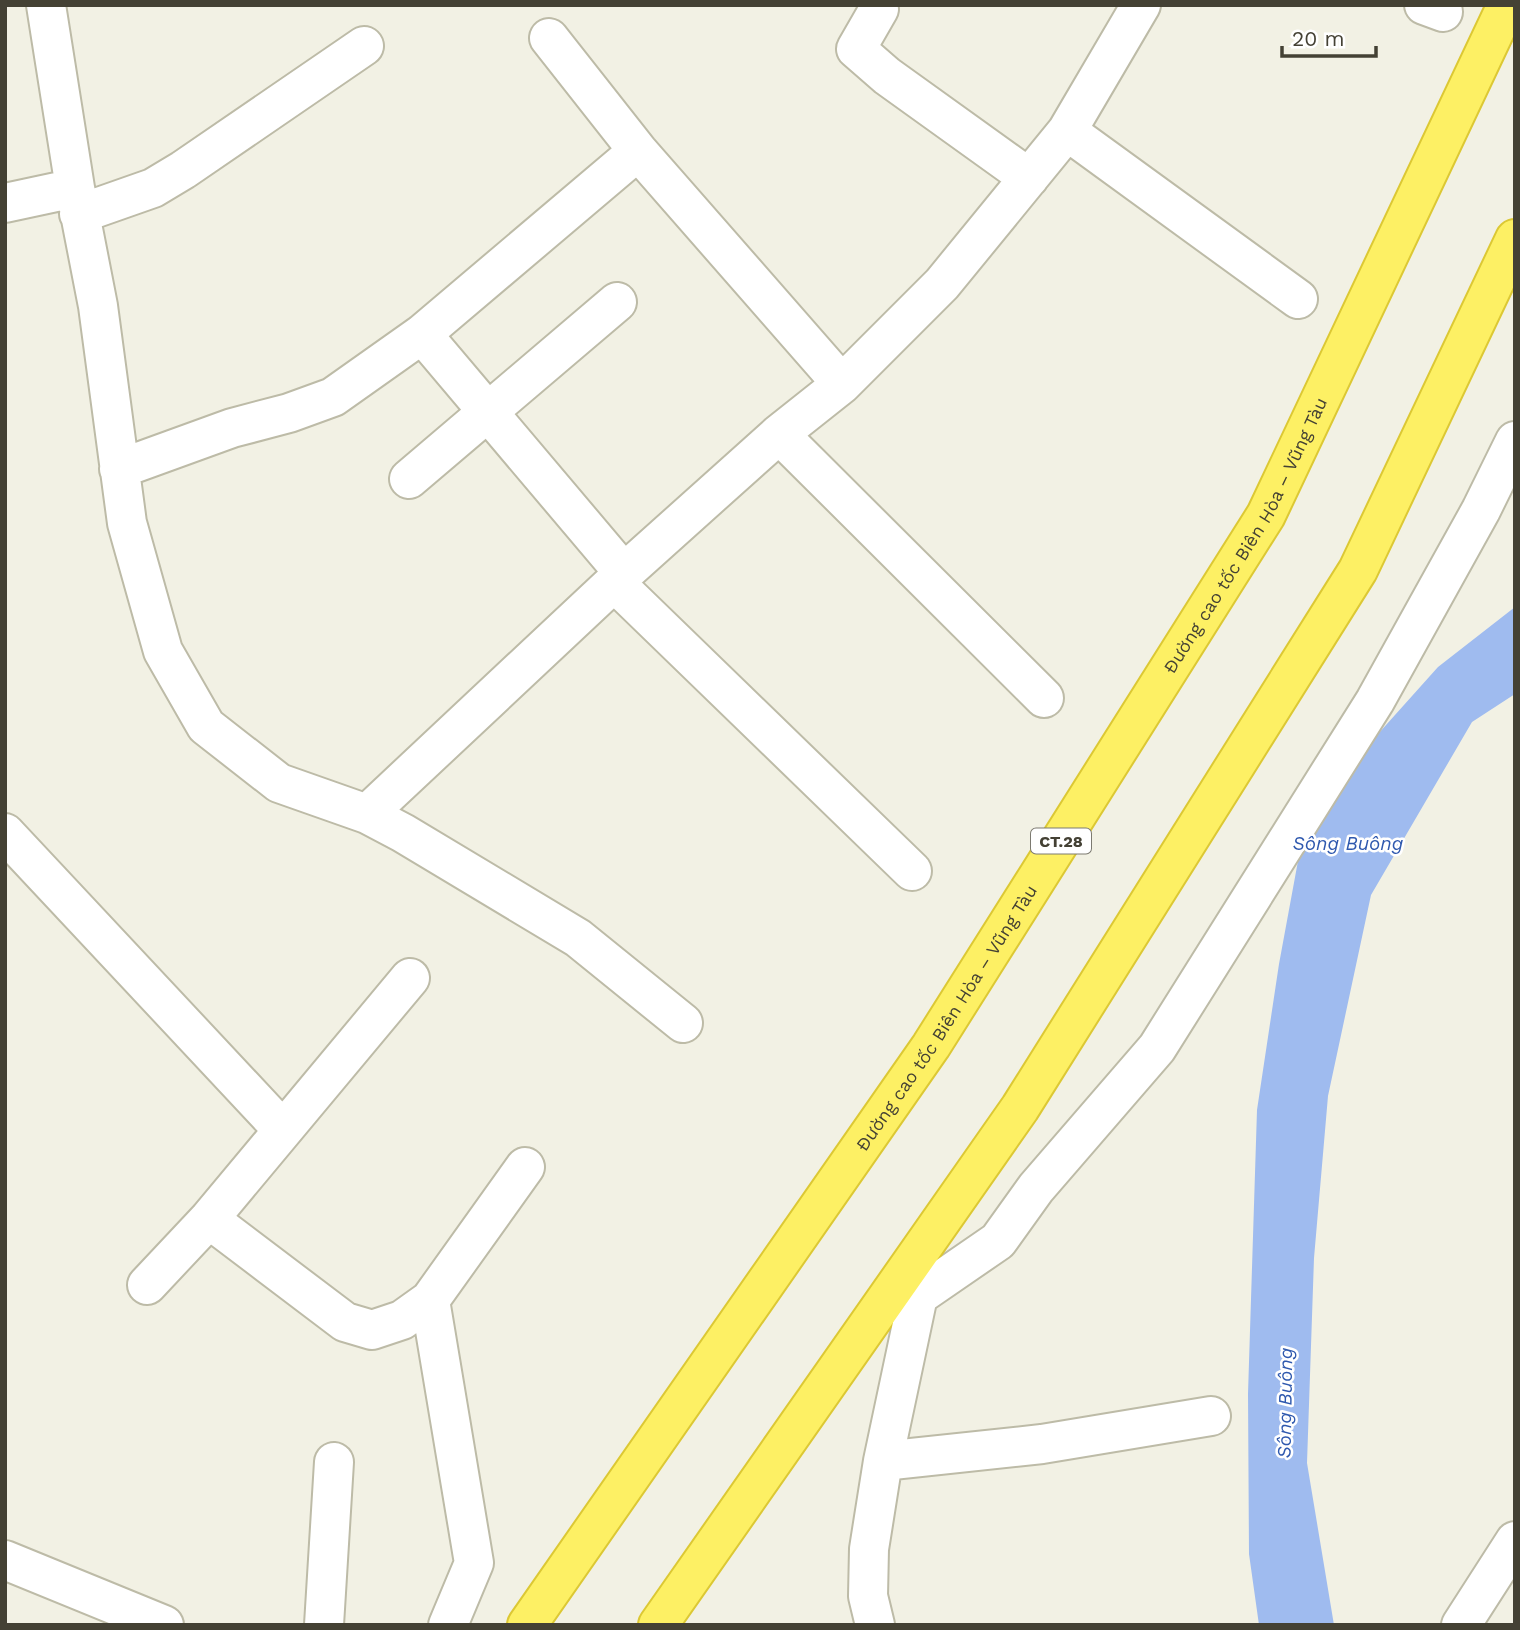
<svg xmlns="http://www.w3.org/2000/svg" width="1520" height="1630" font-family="'Work Sans',sans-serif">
	<rect width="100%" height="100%" fill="#f2f1e4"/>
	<path fill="#9fbbef" d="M1515 607V694L1472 722 1371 895 1328 1096 1314 1258 1307 1463 1334 1625H1259L1249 1554 1248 1394 1257 1110 1279 964 1305 823 1369 744 1438 667Z"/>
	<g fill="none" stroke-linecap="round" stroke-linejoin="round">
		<g stroke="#bdbba7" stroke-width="42">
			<path id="minor" d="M1424 5 1443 12
				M879 9 856 49 887 76 1029 178
				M549 38 638 151 842 384
				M1067 131 1298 299
				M75 188 98 306 127 523 163 651 206 726 279 783 367 814 403 833 578 938 683 1023
				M5 203 75 188 46 5
				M79 214 153 188 183 170 364 46
				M422 334 624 573
				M779 434 1044 698
				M119 469 232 428 289 413 333 397 422 334 638 151
				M409 479 617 302
				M615 583 912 871
				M367 814 624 573 779 434 842 384 942 284 1067 131 1141 5
				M5 833 282 1129
				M209 1219 345 1322 372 1330 402 1320 430 1300 525 1167
				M147 1285 209 1219 410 978
				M430 1300 474 1563 448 1625
				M883 1461 1042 1444 1211 1416
				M5 1560 164 1625
				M324 1625 334 1462
				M875 1625 868 1596 869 1549 883 1461 918 1296 998 1241 1036 1188 1157 1048 1375 701 1481 510 1515 441
				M1461 1625 1515 1541"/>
		</g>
		<g stroke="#dcc834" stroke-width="42">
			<g id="highway">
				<path id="s1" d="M527 1625 931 1046 1266 515 1507 5"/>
				<path d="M658 1625 1020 1108 1358 570 1515 239"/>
			</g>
		</g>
		<use href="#minor" stroke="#fff" stroke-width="38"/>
		<use href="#highway" stroke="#fdf064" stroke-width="38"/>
	</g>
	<g text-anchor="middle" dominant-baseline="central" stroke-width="5" stroke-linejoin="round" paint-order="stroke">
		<rect fill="#fff" stroke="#7c7a71" stroke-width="2" x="1031" y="828.5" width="60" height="25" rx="5"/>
		<g font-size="16" font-weight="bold" fill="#444134">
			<text x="1061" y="841">CT.28</text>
		</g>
		<g font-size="18" fill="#444134" stroke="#fff">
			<text stroke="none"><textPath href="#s1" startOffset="1306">Đường cao tốc Biên Hòa – Vũng Tàu</textPath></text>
			<text stroke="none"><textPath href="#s1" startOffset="738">Đường cao tốc Biên Hòa – Vũng Tàu</textPath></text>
		</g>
		<g font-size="19" font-style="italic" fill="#2e58ae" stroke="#fff">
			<text x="1348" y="843">Sông Buông</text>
			<text transform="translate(1285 1403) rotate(-89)">Sông Buông</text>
		</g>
	</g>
	<rect width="1520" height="1630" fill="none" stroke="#444134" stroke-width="14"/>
	<path d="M1282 46v10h94v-10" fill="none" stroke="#444134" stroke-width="3.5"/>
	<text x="1292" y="46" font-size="21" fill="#444134" stroke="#ffffff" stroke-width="5" paint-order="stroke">20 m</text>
</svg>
